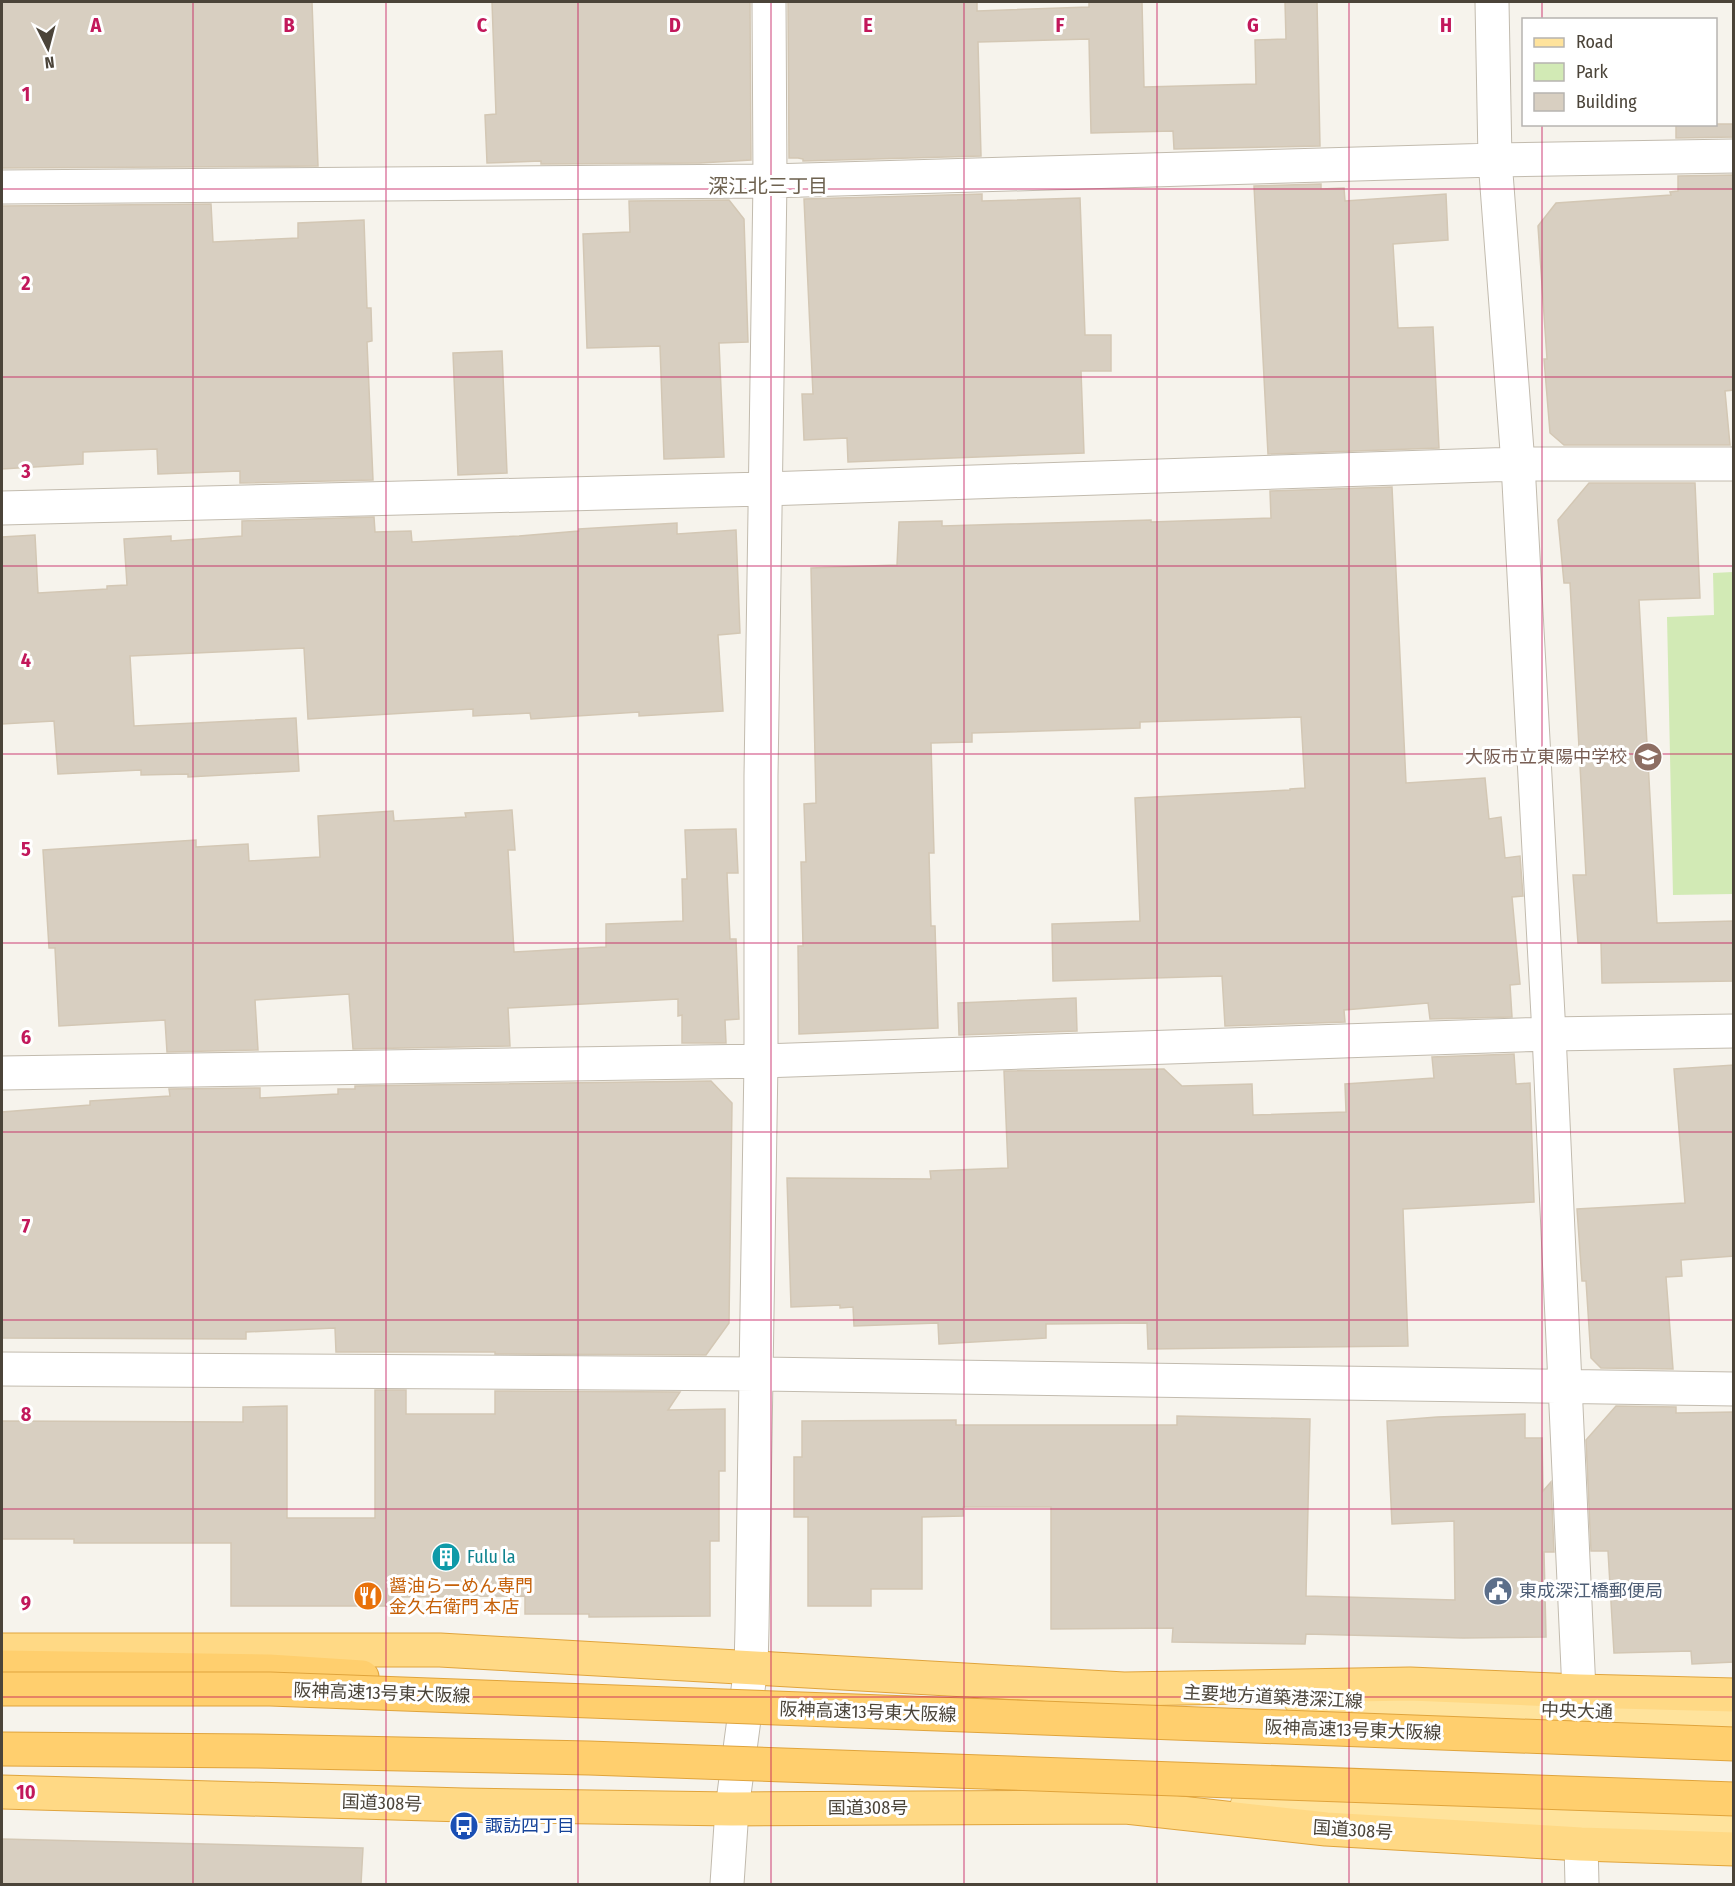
<svg xmlns="http://www.w3.org/2000/svg" width="1735" height="1886" font-family="'Fira Sans Condensed','Noto Sans JP',sans-serif">
	<rect width="100%" height="100%" fill="#f6f3ec"/>
	<path fill="#d2eab5" d="M1733 572V894L1673 895 1667 617 1714 615 1713 573Z"/>
	<path fill="#d8cfc1" stroke="#d3c7b4" stroke-width="1.5" d="M2 2H312L318 166 2 168Z
		M492 2H750L751 160 700 163 541 164V161L487 163 485 115 496 114Z
		M788 2H977V11L1089 7V2H1142L1144 87 1256 84 1255 40 1286 39 1285 2H1317L1320 146 1174 149 1173 131 1091 133 1089 39 978 42 981 156 803 161V159L798 158H789Z
		M1676 124H1734V137L1676 138Z
		M1734 175V390L1725 391 1730 445H1564L1550 433 1544 359H1547L1538 226 1556 203 1671 195 1670 192 1678 191V176Z
		M1321 184V189L1344 188 1345 201 1446 194 1448 240 1393 244 1398 328 1433 327 1439 448 1268 454 1254 186Z
		M982 194V201L1080 198 1085 335H1111V371H1081L1084 453 848 462 847 438 804 440 802 394H813L804 199Z
		M729 200 744 219 748 342 719 343 724 457 664 459 660 346 587 348 583 234 630 232 629 201Z
		M211 204 213 242 298 238V223L364 220 367 308H371L372 341 367 342 373 480 240 483V471L158 474 157 449 83 452V464L2 469V206Z
		M502 351 507 473 458 475 453 353Z
		M1589 483H1695L1700 598 1639 600 1657 923 1734 921V981L1602 983 1601 943H1578L1573 875H1586L1570 583H1564L1558 520Z
		M1392 487 1406 783 1485 778 1489 819 1501 817 1505 858 1520 856 1523 896 1512 897 1520 984 1510 985 1512 1017 1430 1019 1428 1003 1344 1010 1345 1022 1225 1026 1222 976 1053 981 1052 924 1140 921 1135 798 1290 790V789L1305 788 1301 717 1140 722V728L972 733V742L931 743 934 853H929L931 926H935L938 1028 799 1034 798 946H803L801 862H806L804 804 816 803 811 568 897 565 899 522 942 521V526L1151 520V522L1271 518 1270 491Z
		M374 517 375 532 411 531 412 542 519 536 579 531V529L677 523V534L736 530 740 633 718 635 723 711 639 716V712L531 719 530 713 473 716V709L308 719 304 648 130 656 134 726 296 718 299 771 188 777V774L141 775V770L58 774 54 721 2 724V537L35 535 38 593 107 589V586L127 585 124 539 171 536V541L242 536V521Z
		M512 810 515 850H508L514 952 606 947V924L683 921 682 879H687L685 830 736 829 738 873H727L730 939H736L739 1019 725 1020 726 1043H682V1015L678 1016V999L508 1008 510 1046 353 1049 349 994 255 1000 258 1050 167 1052 165 1020 59 1026 55 948H49L43 850 196 840V847L248 844 249 861 320 857 318 816 393 811 394 821 466 817 465 813Z
		M1076 998 1077 1031 959 1035 958 1003Z
		M1514 1054 1516 1084 1530 1083 1534 1202 1403 1209 1408 1346 1148 1349 1147 1323 1046 1324V1338L939 1344 938 1323 854 1326 853 1307 840 1308V1305L791 1307 787 1178 931 1179 930 1171 1008 1168 1004 1071 1164 1069 1182 1086 1252 1084 1253 1115 1346 1112 1345 1084 1434 1078 1432 1057Z
		M1734 1065V1256L1681 1260 1682 1276 1666 1277 1673 1369 1601 1368 1591 1358 1586 1281H1582L1577 1209 1685 1203 1674 1069Z
		M711 1081 732 1103 729 1323 706 1355 495 1354V1352H336L335 1328 246 1332V1339L2 1338V1112L90 1105V1101L170 1096 169 1089 260 1088V1098L338 1094V1089H355V1086Z
		M375 1390H406V1414H495V1391L680 1392 668 1410 725 1409V1471H719V1541H710V1616L589 1617V1614H525V1596L400 1597V1606H231V1543H74V1539H2V1421L243 1422V1407L287 1406V1518H375Z
		M1616 1406 1676 1407V1413L1734 1412V1662L1692 1664 1691 1651 1614 1653 1608 1551H1591L1586 1440Z
		M1525 1414V1438H1542L1543 1491 1551 1482 1554 1552H1544L1546 1637 1463 1638 1306 1634 1305 1644 1172 1642 1173 1628 1051 1629V1507H963V1516L922 1517V1589H871V1606H808V1517H794V1457H802V1421L956 1420V1425H1177V1416L1310 1419 1306 1596 1455 1600 1454 1521 1392 1524 1387 1421 1437 1417Z
		M2 1839 363 1848 361 1884H2Z"/>
	<g fill="none" stroke-linecap="round" stroke-linejoin="round">
		<g stroke="#c2bbae" stroke-width="35">
			<path id="minor" d="M1492 2 1495 160 1518 464 1549 1034 1579 1691
				M2 187 770 181 1495 160 1734 156
				M2 508 765 489 1518 464H1734
				M2 1073 761 1061 1549 1034 1734 1031
				M2 1369 756 1374 1734 1389
				M1581 1844 1582 1884
				M727 1884 732 1809 751 1667 752 1628 761 1061V776L770 181 769 2"/>
		</g>
		<g stroke="#e6c16a" stroke-width="35">
			<path id="primary" d="M1300 1699 1421 1706 1734 1716
				M1247 1806 1734 1828"/>
		</g>
		<g stroke="#e0a43c" stroke-width="35">
			<path id="trunk" d="M2 1650H440L1124 1689 1410 1684 1579 1691 1734 1695
				M2 1792 464 1805 732 1809 1126 1807 1326 1829 1581 1844 1734 1849"/>
		</g>
		<g stroke="#e0a43c" stroke-width="35">
			<path id="motorway" d="M2 1667 269 1671 362 1677"/>
		</g>
		<use href="#minor" stroke="#fff" stroke-width="33"/>
		<use href="#primary" stroke="#ffe39c" stroke-width="33"/>
		<use href="#trunk" stroke="#ffd985" stroke-width="33"/>
		<use href="#motorway" stroke="#ffcf6e" stroke-width="33"/>
		<g stroke="#e0a43c" stroke-width="35" stroke-linecap="butt">
			<path id="motorway-bridge" d="M2 1689H270L1734 1744
				M2 1749 257 1751 589 1758 1734 1799"/>
		</g>
		<use href="#motorway-bridge" stroke="#ffcf6e" stroke-width="33"/>
	</g>
	<path fill="none" stroke="#c2185b" stroke-width="1.5" stroke-opacity="0.55" d="M193 2V1884M386 2V1884M578 2V1884M771 2V1884M964 2V1884M1157 2V1884M1349 2V1884M1542 2V20M1542 124V1884M2 189H1734M2 377H1734M2 566H1734M2 754H1734M2 943H1734M2 1132H1734M2 1320H1734M2 1509H1734M2 1697H1734"/>
	<defs>
		<g id="school-disc" transform="scale(1.5)"><circle r="9.5" fill="#8d6e63" stroke="#fff"/><path d="M0-5L7-2L0 1L-7-2ZM-4 1L0 2.5L4 1V4Q0 6-4 4Z" fill="#fff"/></g>
		<g id="building-disc" transform="scale(1.5)"><circle r="9.5" fill="#0f9aa8" stroke="#fff"/><path d="M-4-6H4V6H1V3H-1V6H-4ZM-2.5-4.3h1.7v1.8h-1.7ZM.8-4.3h1.7v1.8H.8ZM-2.5-1h1.7V.8h-1.7ZM.8-1h1.7V.8H.8Z" fill="#fff"/></g>
		<g id="civic-disc" transform="scale(1.5)"><circle r="9.5" fill="#5c6f8a" stroke="#fff"/><path d="M-.6-6.5H3V-4.5H.6V-3L4-1V1h2V6H-6V1h2V-1L-.6-3ZM-1.2 2.5V6h2.4V2.5Z" fill="#fff"/></g>
		<g id="restaurant-disc" transform="scale(1.5)"><circle r="9.5" fill="#e8710a" stroke="#fff"/><path d="M-5-6h1v4h1v-4h1v4h1v-4h1v5L-1.5 .5V6h-2V.5L-5-1ZM5-6V6H3V1.5H1.5Q1.5-4 5-6Z" fill="#fff"/></g>
		<g id="bus-disc" transform="scale(1.5)"><circle r="9.5" fill="#1a4fb4" stroke="#fff"/><path d="M-5-6H5V4H4V6H2V4H-2V6H-4V4H-5ZM-3.5-4V0h7V-4ZM-3.5 1.2v1.5H-2V1.2ZM2 1.2v1.5H3.5V1.2Z" fill="#fff"/></g>
	</defs>
	<g fill-rule="evenodd">
		<use href="#school-disc" x="1648" y="757"/>
		<use href="#building-disc" x="446" y="1557"/>
		<use href="#civic-disc" x="1498" y="1591"/>
		<use href="#restaurant-disc" x="368" y="1596"/>
		<use href="#bus-disc" x="464" y="1826"/>
	</g>
	<g text-anchor="middle" dominant-baseline="central" stroke-width="6" stroke-linejoin="round" paint-order="stroke">
		<g font-size="18" fill="#785e54" stroke="#fff" text-anchor="end">
			<text x="1627" y="757">大阪市立東陽中学校</text>
		</g>
		<g font-size="18" fill="#0d838f" stroke="#fff" text-anchor="start">
			<text x="467" y="1557">Fulu la</text>
		</g>
		<g font-size="18" fill="#c56008" stroke="#fff" text-anchor="start">
			<text x="389" y="1586">醤油らーめん専門<tspan x="389" dy="21">金久右衛門 本店</tspan></text>
		</g>
		<g font-size="18" fill="#4e5e75" stroke="#fff" text-anchor="start">
			<text x="1519" y="1591">東成深江橋郵便局</text>
		</g>
		<g font-size="18" fill="#4b4439" stroke="#fff">
			<text transform="translate(382 1693) rotate(2)">阪神高速13号東大阪線</text>
			<text transform="translate(1273 1697) rotate(3)">主要地方道築港深江線</text>
			<text transform="translate(1577 1711) rotate(2)">中央大通</text>
			<text transform="translate(868 1712) rotate(2)">阪神高速13号東大阪線</text>
			<text transform="translate(1353 1730) rotate(2)">阪神高速13号東大阪線</text>
			<text transform="translate(382 1803) rotate(2)">国道308号</text>
			<text x="868" y="1808">国道308号</text>
			<text transform="translate(1353 1830) rotate(4)">国道308号</text>
		</g>
		<g font-size="18" fill="#164399" stroke="#fff" text-anchor="start">
			<text x="485" y="1826">諏訪四丁目</text>
		</g>
		<g font-size="20" fill="#6e6250" stroke="#fff">
			<text x="768" y="186">深江北三丁目</text>
		</g>
	</g>
	<g font-size="20" text-anchor="middle" font-weight="bold" fill="#c2185b" stroke="#fff" stroke-width="6" stroke-linejoin="round" paint-order="stroke">
		<text x="96" y="32">A</text>
		<text x="289" y="32">B</text>
		<text x="482" y="32">C</text>
		<text x="675" y="32">D</text>
		<text x="868" y="32">E</text>
		<text x="1060" y="32">F</text>
		<text x="1253" y="32">G</text>
		<text x="1446" y="32">H</text>
		<text x="26" y="101">1</text>
		<text x="26" y="290">2</text>
		<text x="26" y="478">3</text>
		<text x="26" y="667">4</text>
		<text x="26" y="856">5</text>
		<text x="26" y="1044">6</text>
		<text x="26" y="1233">7</text>
		<text x="26" y="1421">8</text>
		<text x="26" y="1610">9</text>
		<text x="26" y="1799">10</text>
	</g>
	<rect width="1735" height="1886" fill="none" stroke="#4b4439" stroke-width="6"/>
	<rect x="1522" y="18" width="195" height="108" fill="#ffffff" stroke="#b7b4b0" stroke-width="1.5"/>
	<rect x="1534" y="38" width="30" height="9" fill="#ffe39c" stroke="#b7b4b0" stroke-width="1.5"/>
	<text x="1576" y="48" font-size="18" fill="#4b4439">Road</text>
	<rect x="1534" y="63" width="30" height="18" fill="#d2eab5" stroke="#b7b4b0" stroke-width="1.5"/>
	<text x="1576" y="78" font-size="18" fill="#4b4439">Park</text>
	<rect x="1534" y="93" width="30" height="18" fill="#d8cfc1" stroke="#b7b4b0" stroke-width="1.5"/>
	<text x="1576" y="108" font-size="18" fill="#4b4439">Building</text>
	<g transform="translate(48 48) rotate(174)" stroke="#ffffff" stroke-width="4.5" paint-order="stroke">
	<path d="M0-4.5L10 22L0 15L-10 22Z" fill="#4b4439"/>
	<text y="-9" font-size="16" font-weight="bold" text-anchor="middle" fill="#4b4439">N</text>
	</g>
</svg>
